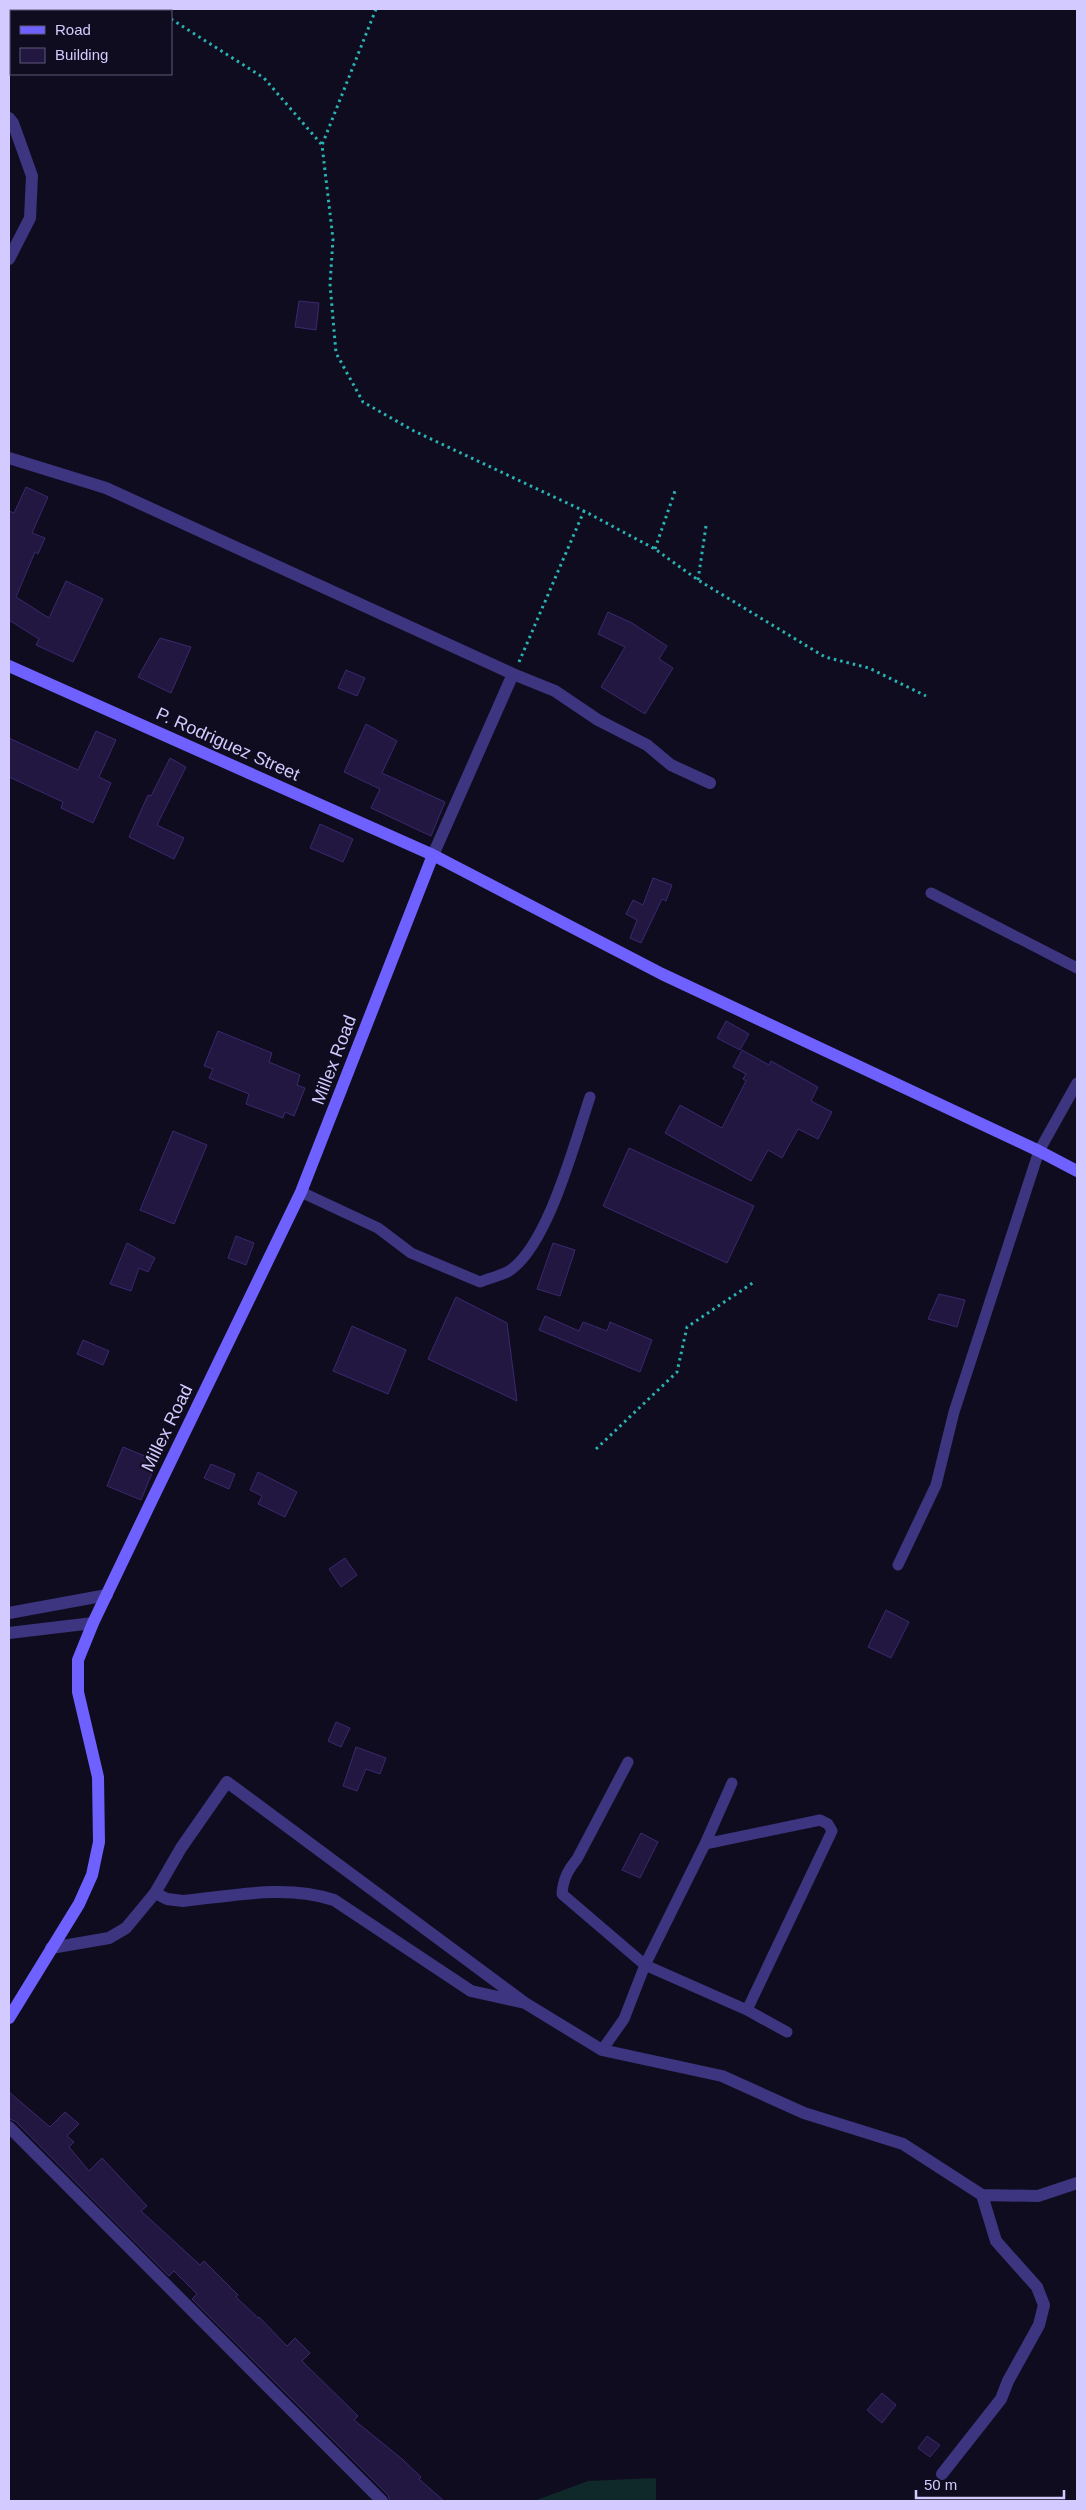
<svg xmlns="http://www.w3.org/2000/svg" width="1086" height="2510" font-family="Arial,sans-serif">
	<rect width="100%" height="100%" fill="#100c1f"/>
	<path fill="#0f292a" d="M656 2478V2501H534L588 2481Z"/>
	<path fill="#221741" stroke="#3a296e" d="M299 301 319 303 316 330 295 327Z
		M26 487 48 497 32 533 45 538 38 554 35 552 16 597 49 618 66 581 103 599 73 662 36 645 39 639 9 620V511L14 513Z
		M608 612 632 623 667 646 659 659 673 668 645 714 601 687 625 647 598 634Z
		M160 638 191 647 171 693 138 677Z
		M346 670 365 678 357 696 338 688Z
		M366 724 397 741 382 773 445 802 431 836 371 808 380 789 344 772Z
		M96 731 116 740 99 777 111 783 93 823 61 808 63 802 9 777V738L78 770Z
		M170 758 186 767 157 825 184 838 174 859 129 837 148 795 151 796Z
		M320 824 353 839 343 862 310 848Z
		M653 878 672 885 666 901 662 899 641 943 630 938 637 920 626 914 633 900 643 905Z
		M726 1021 749 1034 740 1050 717 1038Z
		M218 1031 272 1053 269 1062 300 1075 297 1085 305 1088 294 1116 285 1112 283 1118 246 1104 249 1094 209 1078 213 1069 204 1066Z
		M742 1050 769 1065 771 1061 818 1087 811 1101 832 1112 818 1139 798 1129 782 1158 768 1150 751 1181 665 1133 680 1105 722 1128 746 1081 743 1079 746 1074 733 1067Z
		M173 1131 207 1145 174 1224 140 1210Z
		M629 1148 754 1206 727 1263 603 1206Z
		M236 1236 254 1243 246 1265 228 1258Z
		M127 1243 155 1258 148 1272 139 1268 131 1291 110 1284Z
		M553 1243 575 1250 560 1296 537 1289Z
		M939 1294 965 1300 957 1327 928 1319Z
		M456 1297 507 1323 517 1401 428 1359Z
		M545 1316 579 1331 583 1322 607 1331 610 1322 652 1340 640 1372 539 1330Z
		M352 1326 406 1350 388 1394 333 1371Z
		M83 1340 109 1351 103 1365 77 1354Z
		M123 1447 157 1461 141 1500 107 1486Z
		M211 1464 235 1474 229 1489 204 1478Z
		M258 1472 297 1492 285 1517 258 1504 262 1496 250 1490Z
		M345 1558 357 1575 341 1587 329 1569Z
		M886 1610 909 1622 891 1658 868 1647Z
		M336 1722 350 1728 341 1747 328 1741Z
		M356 1747 386 1758 380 1774 366 1769 357 1791 343 1786Z
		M641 1833 658 1842 640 1878 622 1870Z
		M9 2092 50 2127 65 2112 79 2124 67 2136 74 2142 69 2147 89 2171 102 2158 147 2206 141 2211 200 2265 204 2261 238 2295 236 2297 258 2318 259 2317 287 2346 295 2338 310 2353 302 2361 358 2416 354 2420 402 2459 421 2477 419 2479 444 2501H390L388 2495 192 2299 197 2294 174 2271 169 2276 15 2121 9 2119Z
		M882 2393 896 2405 882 2423 867 2410Z
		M927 2436 940 2445 930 2457 918 2448Z"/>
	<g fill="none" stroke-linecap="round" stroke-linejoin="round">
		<path stroke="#2ab3b3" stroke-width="3" stroke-dasharray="2.5 4" stroke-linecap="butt" d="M165 9 167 11
			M376 9 322 145 333 239 330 284 336 353 363 402 414 431 584 511 655 549 698 580 825 657 869 668 926 696
			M171 19 264 78 322 145
			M655 549 676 488
			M698 580 706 526
			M519 662 584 511
			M596 1449 677 1372 687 1327 754 1282"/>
		<path stroke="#3d3580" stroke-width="11" d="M931 893 1077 968
			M301 1192 378 1228 411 1253 480 1282C489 1278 501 1276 509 1271 548 1246 575 1141 590 1097
			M898 1565 936 1485 954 1412 1039 1151 1077 1083
			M628 1762 577 1859C568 1870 563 1879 562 1894L645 1965 747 2010 787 2032
			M705 1844 820 1820 828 1824 832 1831 747 2010
			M602 2050 624 2019 645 1965 705 1844 732 1783"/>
		<path stroke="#3d3580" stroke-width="12" d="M9 118 13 123 32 176 30 218 9 259
			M9 458 106 488 513 674 555 691 598 720 647 745 671 765 710 783
			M433 855 513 674
			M9 1613 107 1595
			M9 1633 93 1623
			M51 1948 109 1938 126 1928 155 1893
			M525 2003 227 1782 181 1848 155 1893 167 1899 183 1901C232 1896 286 1884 334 1900L471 1991 525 2003 602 2050 722 2076 804 2113 903 2144 982 2195 1038 2196 1077 2183
			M9 2127 382 2501
			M942 2474 1001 2399 1008 2381 1039 2325 1044 2305 1037 2287 996 2241 982 2195"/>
		<path stroke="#6e61ff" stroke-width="12" d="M9 666 433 855 662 974 1039 1151 1077 1171
			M9 2018 79 1904 92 1875 99 1842 98 1777 78 1692V1660L93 1623 150 1504 301 1192 433 855"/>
	</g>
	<g text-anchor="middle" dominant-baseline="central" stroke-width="4" stroke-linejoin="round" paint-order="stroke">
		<g font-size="18" fill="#d3caff" stroke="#100c1f">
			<text transform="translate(228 744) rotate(24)">P. Rodriguez Street</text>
			<text transform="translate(334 1060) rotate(-69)">Millex Road</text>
			<text transform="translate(167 1428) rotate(-64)">Millex Road</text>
		</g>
	</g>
	<rect width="1086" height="2510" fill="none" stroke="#d3caff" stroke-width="20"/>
	<rect x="10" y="10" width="162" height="65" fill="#100c1f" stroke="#5e5879"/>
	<rect x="20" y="26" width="25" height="8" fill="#6e61ff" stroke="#5e5879"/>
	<text x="55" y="35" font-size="15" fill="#d3caff">Road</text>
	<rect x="20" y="48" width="25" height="15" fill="#221741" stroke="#5e5879"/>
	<text x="55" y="60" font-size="15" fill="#d3caff">Building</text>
	<path d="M916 2490v8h148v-8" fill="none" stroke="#d3caff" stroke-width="2.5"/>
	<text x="924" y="2490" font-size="15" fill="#d3caff" stroke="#100c1f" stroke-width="4" paint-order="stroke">50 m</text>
</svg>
